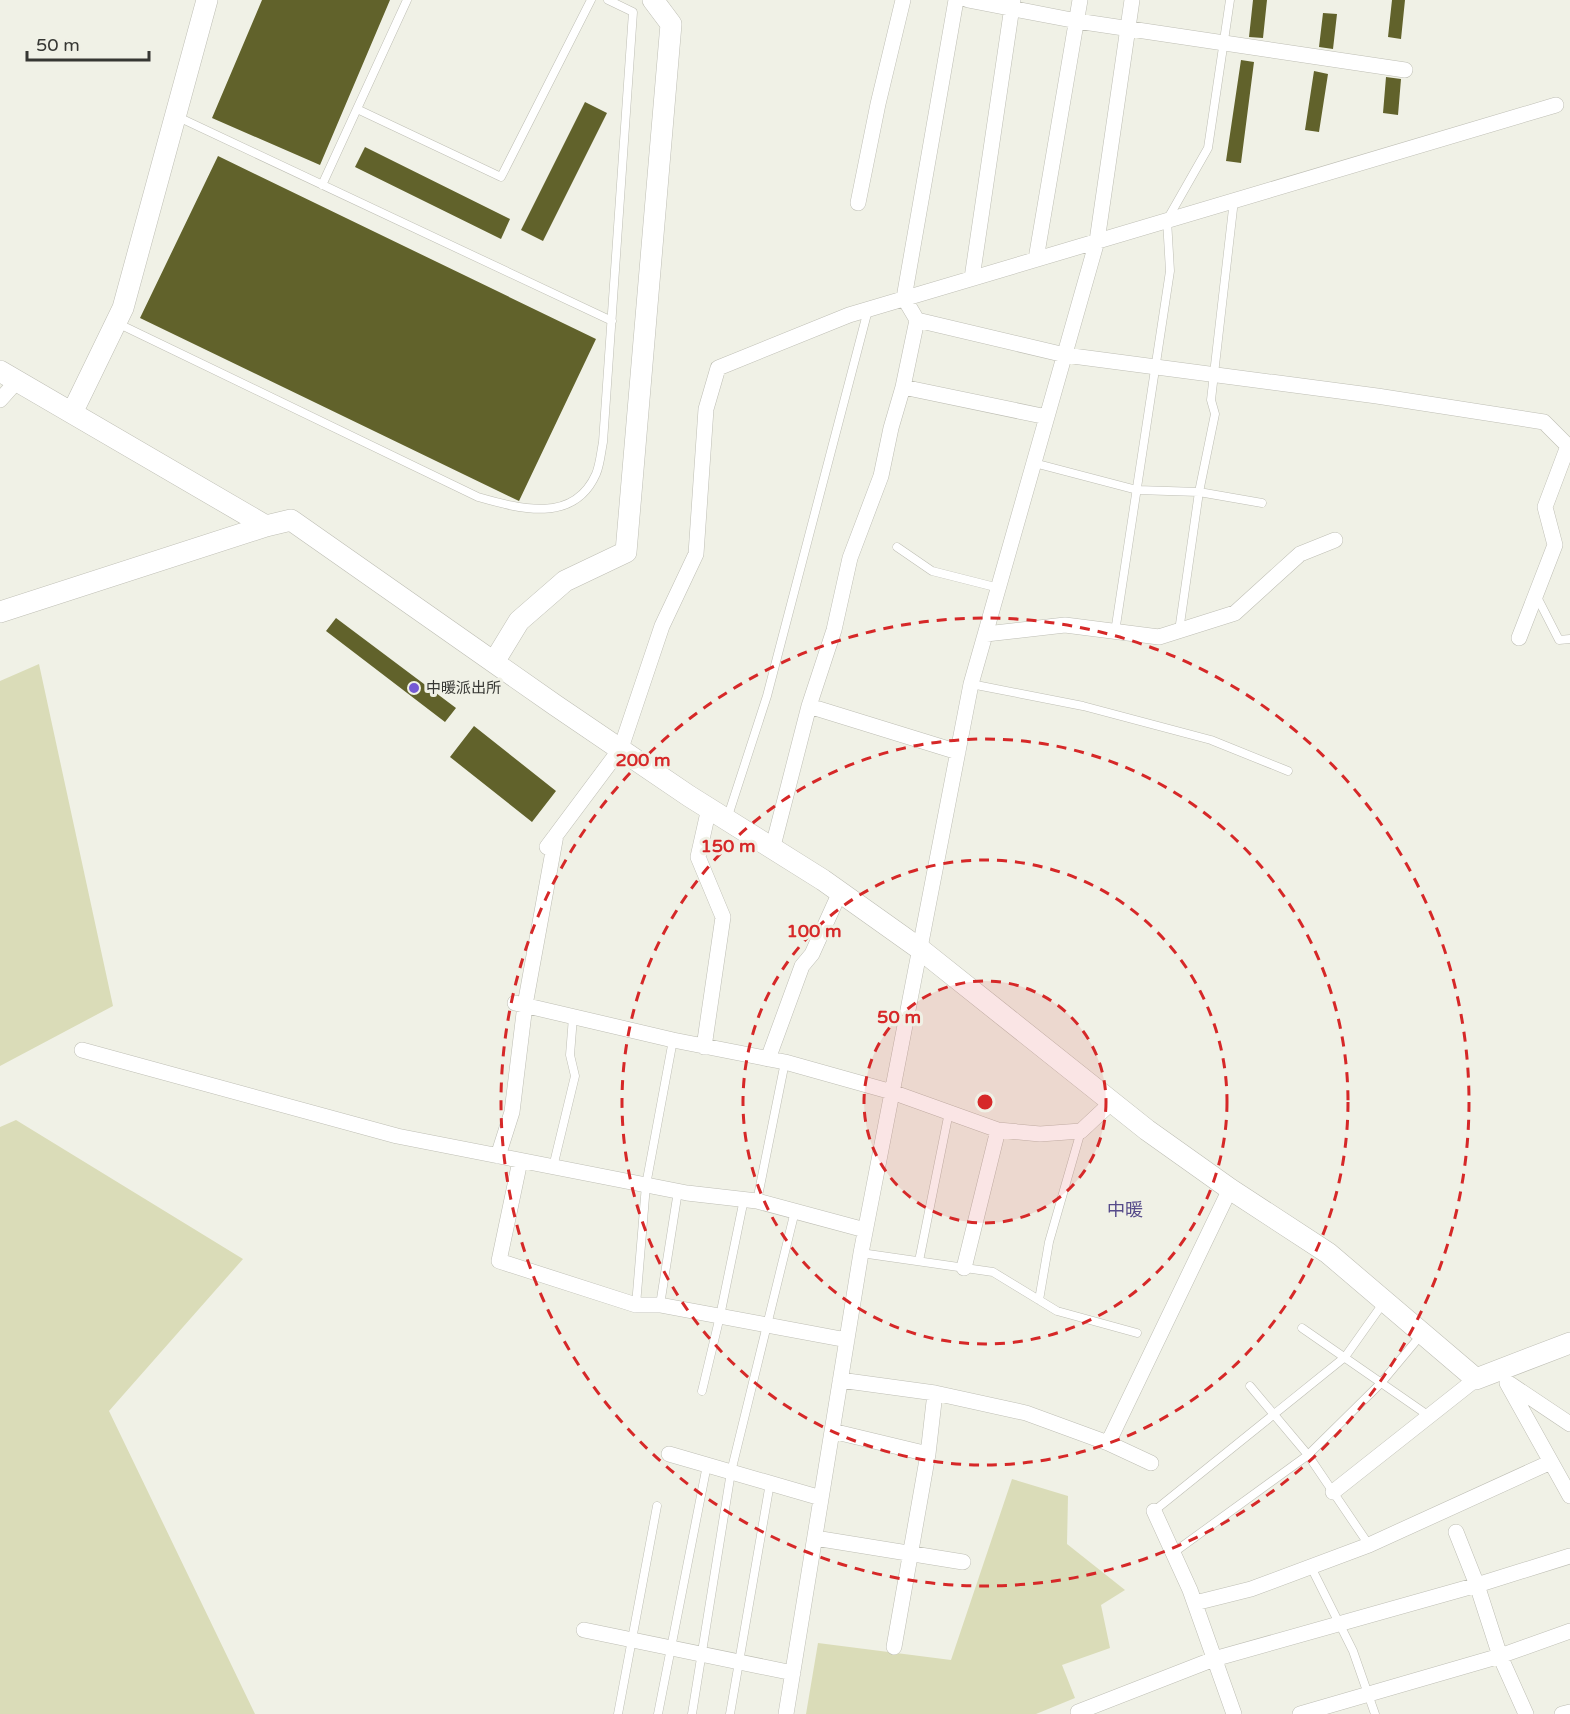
<svg xmlns="http://www.w3.org/2000/svg" width="1570" height="1714" font-family="'Varela Round','Noto Sans SC',sans-serif">
	<rect width="100%" height="100%" fill="#f0f1e6"/>
	<path fill="#dadcb8" d="M39 664 113 1006 0 1066V681Z
		M16 1120 243 1259 109 1411 255 1714H0V1127Z
		M1012 1479 1068 1496 1067 1544 1125 1590 1101 1605 1110 1648 1062 1665 1075 1698 1036 1714H806L818 1643 951 1660Z"/>
	<path fill="#61622b" d="M262 0H390L320 165 212 118Z
		M1253 0H1267L1263 38 1249 37Z
		M1392 0H1405L1401 39 1388 37Z
		M1323 13 1337 14 1333 49 1319 47Z
		M1241 60 1254 62 1241 163 1226 161Z
		M1314 71 1328 74 1319 132 1305 130Z
		M1386 77 1401 79 1398 115 1383 113Z
		M585 102 607 113 543 241 521 230Z
		M365 147 510 219 501 239 355 167Z
		M218 156 596 339 519 501 140 318Z
		M336 618 456 708 445 722 326 631Z
		M474 726 556 791 532 822 450 757Z"/>
	<g fill="none" stroke-linecap="round" stroke-linejoin="round">
		<g stroke="#bebeb4" stroke-width="9">
			<path id="lane" d="M357 109 501 177 591 0
				M176 116 612 321
				M322 185 407 0
				M117 323 478 497C520 509 574 524 596 474 600 465 601 452 603 442L633 12 608 0
				M1034 463 1137 490 1199 492 1262 503
				M897 547 932 571 999 588
				M1536 595 1559 640 1570 639
				M1179 631 1199 492 1215 414 1211 400 1234 200
				M1115 632 1170 271 1167 220 1208 148 1230 0
				M971 684 1083 706 1211 740 1288 771
				M727 819 767 696 868 310
				M553 1167 575 1076 570 1055 573 1017
				M757 1201 785 1062
				M861 1253 993 1272 1057 1311 1137 1333
				M919 1261 949 1112
				M1039 1300 1049 1242 1081 1131
				M636 1305 646 1185 673 1040
				M660 1305 678 1191
				M1302 1328 1429 1416
				M1250 1386 1308 1455 1369 1545
				M702 1391 720 1316 744 1199
				M1154 1511 1345 1357 1384 1302
				M1173 1553 1308 1455 1381 1383 1421 1335
				M1311 1567 1353 1651 1375 1714
				M618 1714 657 1506
				M658 1714 707 1465
				M692 1714 731 1472 795 1211
				M730 1714 770 1483"/>
		</g>
		<g stroke="#bebeb4" stroke-width="16">
			<path id="street" d="M968 0 1077 21 1405 70
				M858 203 878 104 903 0
				M1036 259 1080 0
				M972 278 1013 0
				M917 320 904 298 956 0
				M0 400 17 381
				M1047 417 903 387 917 320 1065 355 1377 396 1544 422 1568 446 1545 507 1555 545 1519 638
				M986 634 1065 625 1159 637 1235 613 1300 554 1335 540
				M809 706 834 630 850 558 881 476 891 428 903 387
				M547 847 621 748 662 626 696 554 706 409 718 368 849 315 1556 105
				M772 850 809 706 958 752
				M515 1003 673 1040 785 1062 892 1092 998 1130
				M704 1047 723 917 698 857 709 808
				M82 1050 397 1136 687 1193 757 1201 865 1230
				M768 1059 802 966 812 954 840 892
				M498 1156 512 1112 525 1005 556 835
				M520 1161 499 1261 636 1305H660L847 1340
				M964 1268 998 1130 1040 1134 1081 1131 1112 1102
				M840 1380 935 1393 1026 1413 1108 1443 1151 1463
				M1507 1383 1570 1496
				M1510 1384 1570 1424
				M832 1431 928 1454
				M1108 1443 1230 1189
				M669 1454 821 1498
				M1333 1492 1476 1379
				M1154 1511 1190 1590 1234 1714
				M1456 1532 1477 1585 1500 1656 1526 1714
				M815 1538 963 1562
				M1195 1603 1251 1589 1369 1545 1551 1462
				M584 1630 793 1673
				M894 1647 928 1454 935 1393
				M786 1714 861 1253 971 684 1097 241 1132 0
				M1079 1714 1078 1712 1214 1659 1477 1585 1570 1556
				M1300 1714 1500 1656 1570 1631
				M1562 1714 1570 1712"/>
		</g>
		<g stroke="#bebeb4" stroke-width="22">
			<path id="secondary" d="M0 371 266 526
				M72 413 123 308 207 0
				M0 612 266 526 291 520 555 705 689 796 823 880 920 949 1147 1130 1230 1189 1328 1253 1476 1379 1570 1343
				M494 662 519 621 565 581 626 552 671 24 653 0"/>
		</g>
		<use href="#lane" stroke="#fff" stroke-width="8"/>
		<use href="#street" stroke="#fff" stroke-width="15"/>
		<use href="#secondary" stroke="#fff" stroke-width="21"/>
	</g>
	<circle cx="985" cy="1102" r="121" fill="#d62828" fill-opacity=".12"/>
	<g fill="none" stroke="#d62828" stroke-width="3" stroke-dasharray="10 8">
		<circle cx="985" cy="1102" r="121"/>
		<circle cx="985" cy="1102" r="242"/>
		<circle cx="985" cy="1102" r="363"/>
		<circle cx="985" cy="1102" r="484"/>
	</g>
	<circle fill="#755ad4" stroke="#f0f1e6" stroke-width="2" cx="414" cy="688" r="6"/>
	<g text-anchor="middle" dominant-baseline="central" stroke-width="6" stroke-linejoin="round" paint-order="stroke">
		<g font-size="15" fill="#363733" stroke="#f0f1e6" text-anchor="start">
			<text x="426" y="688">中暖派出所</text>
		</g>
		<g font-size="18" fill="#564b8a" stroke="#f0f1e6">
			<text x="1125" y="1210">中暖</text>
		</g>
	</g>
	<circle cx="985" cy="1102" r="9" fill="#d62828" stroke="#f0f1e6" stroke-width="3"/>
	<g font-size="18" text-anchor="middle" font-weight="bold" fill="#d62828" stroke="#f0f1e6" stroke-width="6" stroke-linejoin="round" paint-order="stroke">
		<text x="643" y="766">200 m</text>
		<text x="728" y="852">150 m</text>
		<text x="814" y="937">100 m</text>
		<text x="899" y="1023">50 m</text>
	</g>
	<path d="M27 51v9h122v-9" fill="none" stroke="#363733" stroke-width="3"/>
	<text x="36" y="51" font-size="18" fill="#363733" stroke="#f0f1e6" stroke-width="4.5" paint-order="stroke">50 m</text>
</svg>
